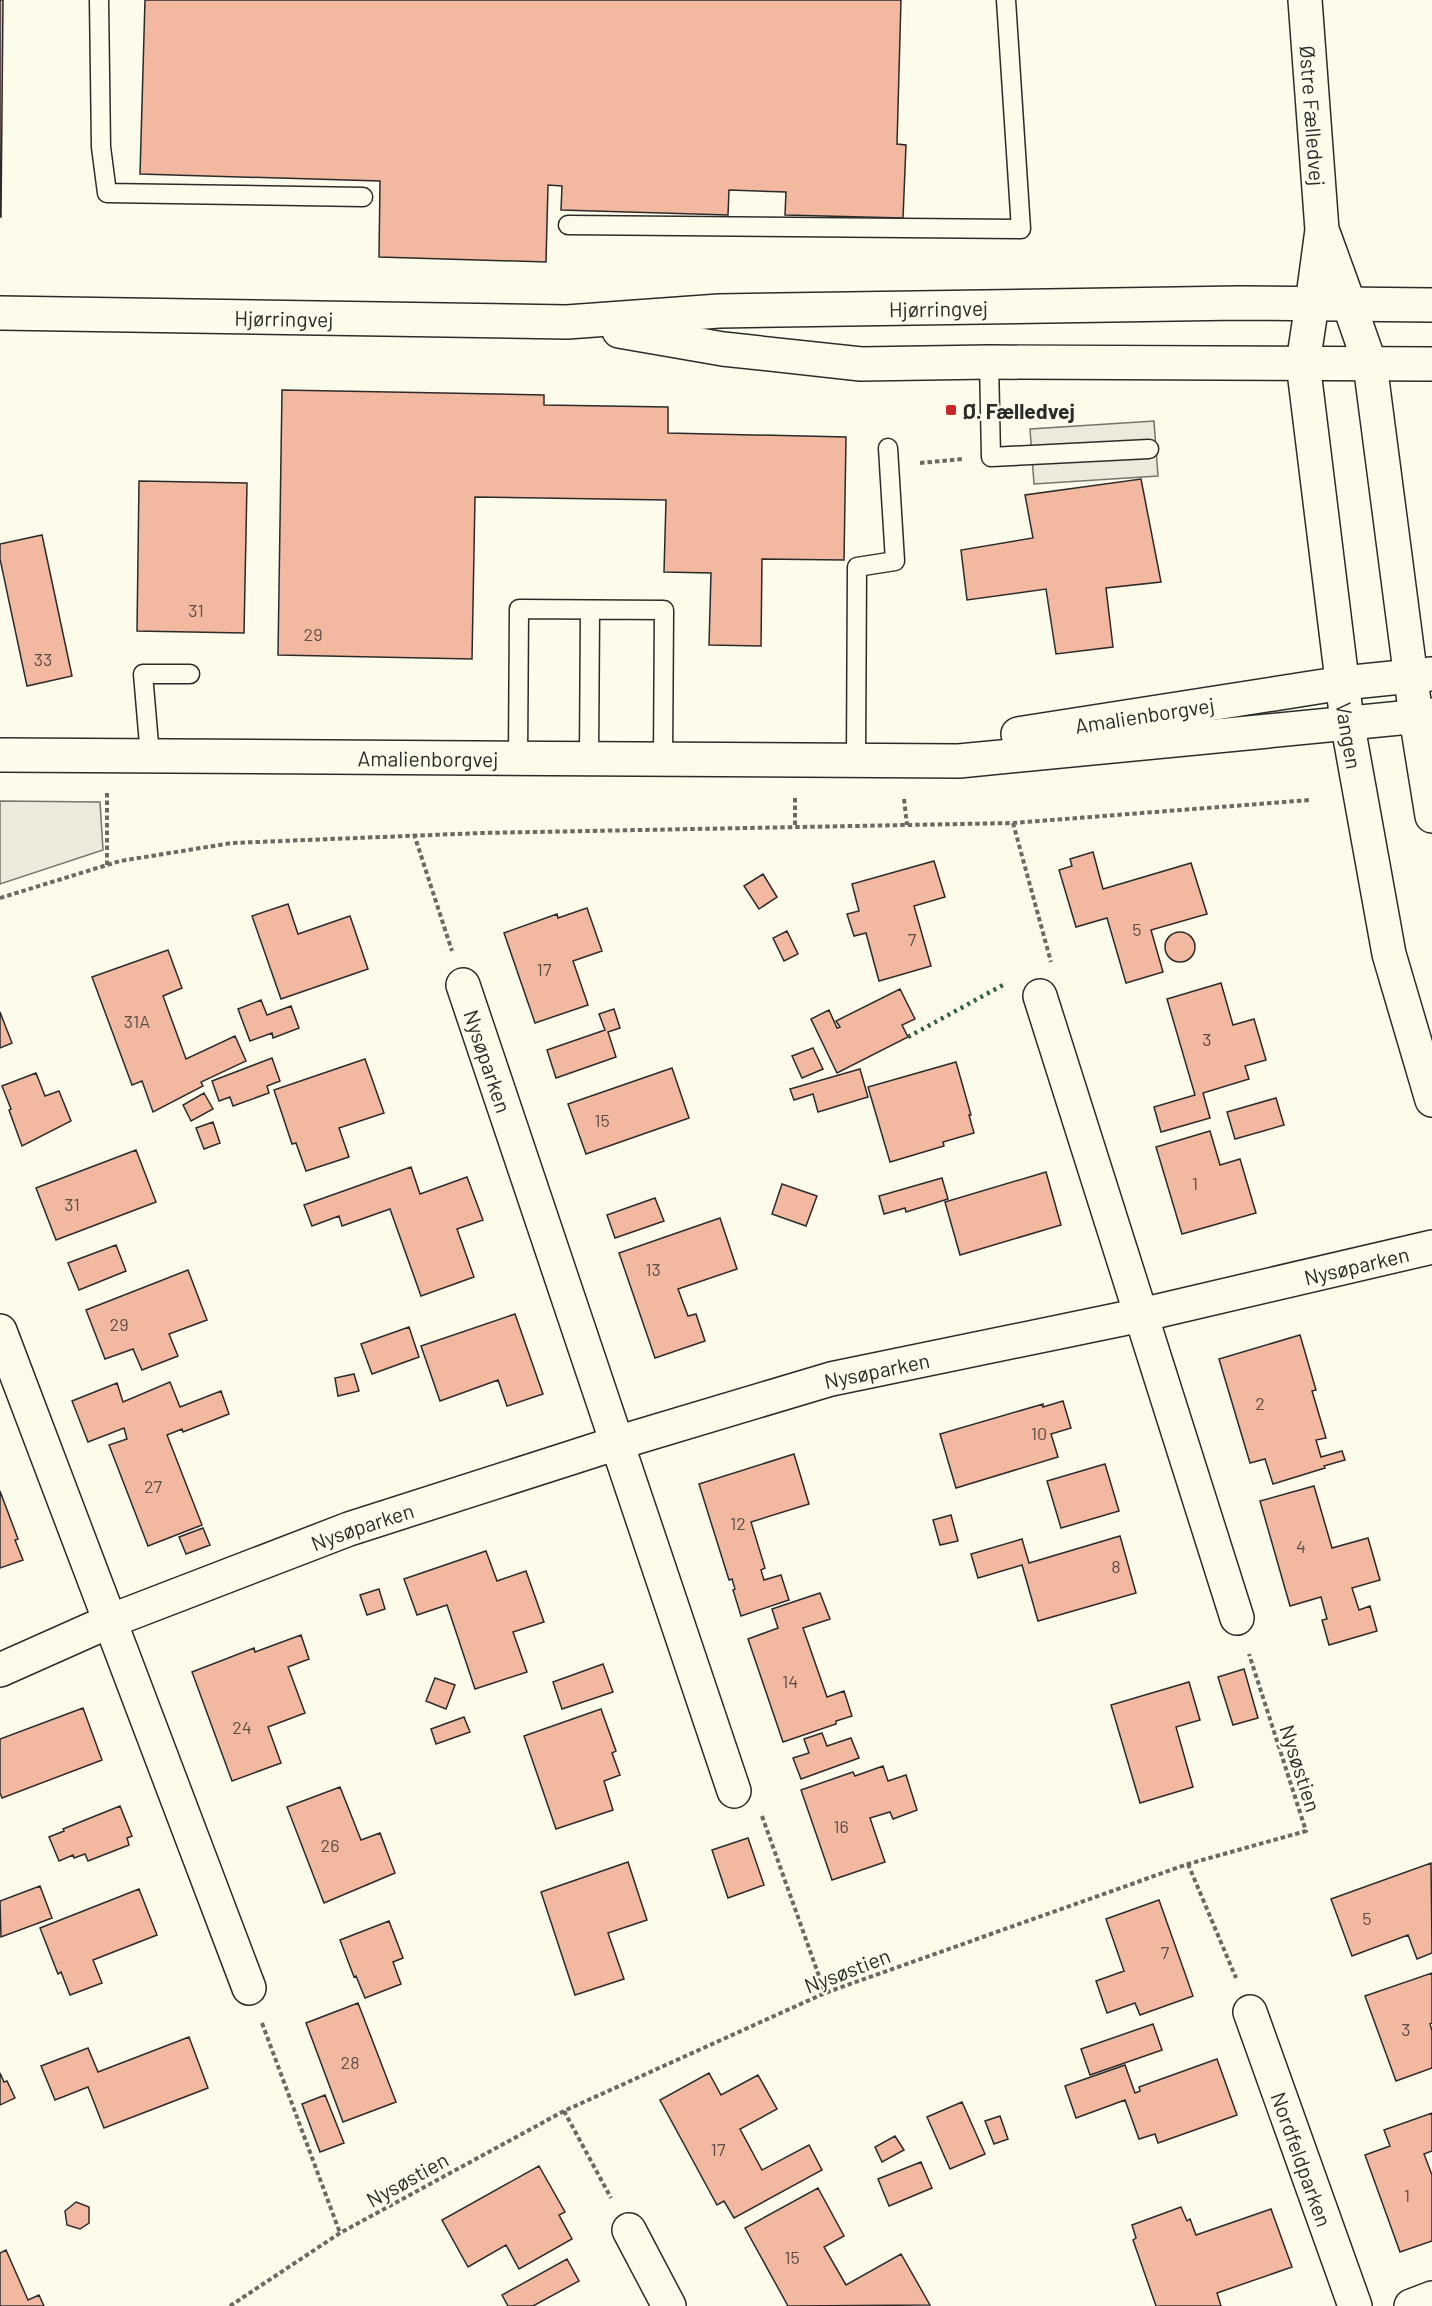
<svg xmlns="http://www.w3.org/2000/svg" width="1432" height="2306" font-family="Barlow,sans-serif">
	<rect width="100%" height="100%" fill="#fdfbea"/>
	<path fill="#ecebdb" stroke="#74746e" stroke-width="1.5" d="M0 801 100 802 103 850 0 884Z"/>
	<path fill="#eceadb" stroke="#74746e" stroke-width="1.5" d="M1154 421 1158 476 1034 484 1030 429Z"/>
	<path fill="#f2b8a0" stroke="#2b2b2b" stroke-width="1.5" d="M0 0H3L1 217H0Z
		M145 0H901L897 144 906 145 903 218 785 215 786 192 729 190 728 215 561 210 562 186 548 185 546 262 379 257 380 181 140 174Z
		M282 390 544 395V405L668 407V433L846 437 844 560 762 559 761 646 709 645 711 573 664 572 666 500 475 497 472 659 278 655Z
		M1141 479 1161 582 1106 588 1113 647 1056 654 1046 589 967 600 961 550 1033 538 1025 495Z
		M139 481 247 483 244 633 137 631Z
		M42 535 72 676 27 686 0 559V544Z
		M1093 852 1103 889 1191 863 1207 914 1151 930 1163 972 1126 983 1107 918 1076 927 1059 870 1072 866 1070 859Z
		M934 861 945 897 914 906 931 966 879 981 866 933 854 936 847 914 859 911 852 884Z
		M763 874 777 897 759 909 744 886Z
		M288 904 298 934 350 916 368 969 281 999 252 916Z
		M587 908 602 951 573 961 588 1005 535 1023 504 933 557 914 558 918Z
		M787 931 798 954 784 961 773 938Z
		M1165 947a15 15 0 1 1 30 0a15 15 0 1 1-30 0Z
		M168 950 182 988 163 996 186 1059 235 1036 246 1061 201 1082 203 1086 153 1112 142 1081 132 1085 92 977Z
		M1221 983 1233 1025 1254 1019 1266 1060 1245 1066 1249 1079 1203 1093 1210 1118 1161 1132 1154 1107 1195 1095 1167 999Z
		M900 989 915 1019 902 1025 908 1037 837 1073 811 1019 829 1010 837 1028 840 1027 836 1021Z
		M261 1000 267 1015 291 1006 299 1028 273 1038 272 1033 250 1041 238 1009Z
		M614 1009 620 1028 608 1032 616 1057 556 1078 547 1050 605 1030 599 1014Z
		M0 1012 12 1043 0 1048Z
		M813 1048 823 1069 802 1078 792 1056Z
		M272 1058 280 1081 267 1086 269 1093 233 1106 230 1097 219 1101 212 1081Z
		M365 1059 384 1113 339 1128 349 1157 306 1171 296 1143 292 1144 274 1090Z
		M956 1062 971 1115H969L974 1133 943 1142 944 1146 890 1162 868 1087Z
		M672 1068 689 1118 586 1154 568 1104Z
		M860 1069 868 1097 818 1112 813 1094 794 1100 790 1089Z
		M36 1073 45 1096 59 1091 71 1121 22 1146 9 1110 11 1109 2 1086Z
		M204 1093 213 1109 191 1121 183 1105Z
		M1276 1098 1284 1125 1235 1139 1227 1112Z
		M213 1122 220 1143 204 1149 196 1128Z
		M1210 1131 1220 1165 1240 1159 1256 1213 1182 1234 1156 1147Z
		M136 1150 156 1202 56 1240 36 1188Z
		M411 1167 420 1194 467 1177 483 1220 457 1229 474 1277 421 1296 390 1209 342 1226 339 1216 312 1226 304 1205Z
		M1046 1172 1061 1225 960 1255 945 1202Z
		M942 1178 948 1199 906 1212 905 1208 884 1214 879 1196Z
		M782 1184 817 1196 806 1226 772 1214Z
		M655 1198 664 1221 615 1238 607 1215Z
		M720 1218 737 1269 678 1289 688 1316 696 1314 705 1341 655 1358 619 1253Z
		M116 1245 126 1271 79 1290 68 1263Z
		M188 1270 207 1320 169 1334 178 1356 142 1370 133 1349 105 1359 86 1310Z
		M515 1314 543 1394 507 1406 498 1380 440 1401 421 1346Z
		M409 1327 419 1357 372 1374 361 1344Z
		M1300 1335 1316 1390 1312 1391 1326 1438 1316 1440 1321 1457 1342 1451 1345 1460 1324 1466 1325 1468 1273 1484 1265 1459 1250 1463 1219 1359Z
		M354 1374 359 1391 338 1396 335 1378Z
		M170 1382 180 1407 221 1391 229 1414 183 1432 182 1429 167 1435 202 1525 148 1546 109 1445 127 1439 124 1428 88 1442 72 1401 117 1383 123 1402Z
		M1063 1401 1071 1428 1051 1434 1058 1457 956 1488 940 1434 1043 1404V1407Z
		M794 1454 809 1504 751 1522 765 1568 761 1570 764 1580 781 1575 789 1600 741 1616 733 1590 735 1589 732 1579 729 1580 699 1484Z
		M1105 1464 1119 1511 1061 1528 1047 1481Z
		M1314 1486 1332 1548 1368 1538 1380 1580 1352 1588 1359 1610 1370 1606 1377 1631 1329 1645 1322 1620 1327 1619 1321 1597 1290 1606 1260 1501Z
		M0 1491 18 1539 15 1540 23 1560 0 1568Z
		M951 1515 958 1541 940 1545 933 1520Z
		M203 1528 210 1545 186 1554 179 1537Z
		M1120 1536 1136 1593 1038 1621 1022 1565 978 1578 971 1554 1022 1539 1029 1563Z
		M486 1551 497 1581 526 1571 544 1622 513 1632 527 1672 475 1689 447 1605 417 1615 404 1579Z
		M379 1589 385 1609 367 1615 360 1595Z
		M820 1593 830 1619 803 1628 827 1697 844 1691 852 1716 836 1721V1724L783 1742 748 1639 778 1628 772 1609Z
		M301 1635 309 1659 288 1667 305 1713 268 1727 281 1763 232 1781 192 1672 254 1648 255 1652Z
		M603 1664 613 1692 562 1709 553 1682Z
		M1244 1669 1258 1718 1233 1725 1218 1677Z
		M435 1678 455 1685 446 1709 426 1701Z
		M1189 1682 1200 1720 1176 1727 1193 1787 1140 1803 1111 1705Z
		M83 1708 102 1760 2 1798 0 1793V1739Z
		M601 1709 616 1751 612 1753 620 1775 604 1781 613 1810 556 1829 524 1736Z
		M464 1717 470 1732 436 1744 431 1729Z
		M822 1733 827 1746 851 1738 859 1758 801 1779 793 1758 809 1753 804 1739Z
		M883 1766 888 1781 906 1775 917 1810 893 1819 890 1812 870 1818 885 1862 832 1880 801 1790 853 1772 855 1776Z
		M340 1787 361 1840 380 1833 395 1873 324 1903 287 1807Z
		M120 1806 132 1836 127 1838 129 1845 88 1861 85 1854 74 1858 73 1855 59 1861 49 1837 64 1831 63 1829Z
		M748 1838 764 1885 728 1898 712 1850Z
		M628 1862 647 1920 608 1933 624 1979 575 1995 541 1892Z
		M1431 1863 1432 1953 1417 1959 1408 1935 1352 1956 1331 1899Z
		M40 1886 52 1918 1 1937 0 1901Z
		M139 1889 157 1935 93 1960 102 1983 70 1995 61 1972 58 1974 40 1928Z
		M1159 1900 1193 1996 1140 2015 1135 2003 1107 2013 1096 1981 1124 1971 1106 1919Z
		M389 1921 403 1958 393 1962 401 1984 365 1998 356 1976 354 1977 340 1940Z
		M1432 1973V2023L1430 2024 1432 2031V2068L1396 2081 1365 1996Z
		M358 2003 396 2102 343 2122 306 2023Z
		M1153 2024 1162 2050 1090 2075 1081 2049Z
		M189 2037 208 2088 104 2128 88 2087 55 2100 41 2066 88 2048 98 2072Z
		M1217 2059 1237 2115 1158 2143 1155 2134 1139 2139 1125 2100 1076 2118 1065 2086 1125 2065 1135 2093 1140 2091 1139 2087Z
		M0 2073 4 2082 7 2081 15 2098 0 2105Z
		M709 2073 721 2095 758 2075 777 2109 740 2129 762 2170 809 2145 822 2170 734 2218 724 2201 717 2205 660 2100Z
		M325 2095 344 2143 320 2152 302 2104Z
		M962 2102 985 2154 950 2169 927 2117Z
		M1432 2113V2151L1424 2154 1432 2175V2241L1400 2252 1365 2155 1390 2146 1384 2130Z
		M1000 2116 1008 2139 994 2144 985 2121Z
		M895 2136 904 2150 882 2162 875 2147Z
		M921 2162 932 2188 889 2206 878 2179Z
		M539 2166 565 2212 559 2215 572 2239 519 2269 506 2245 468 2267 442 2220Z
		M818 2188 844 2236 824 2247 846 2285 901 2254 930 2305 788 2306 745 2228Z
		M76 2202 89 2207V2223L80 2229 67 2225 65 2211Z
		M1181 2207 1187 2221 1190 2219 1196 2235 1271 2209 1292 2267 1217 2293 1221 2306H1156L1133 2240 1136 2238 1132 2225Z
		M6 2250 28 2300 39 2295 44 2306H0V2253Z
		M567 2259 579 2281 533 2306H508L502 2295Z"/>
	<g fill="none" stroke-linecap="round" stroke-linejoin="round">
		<g stroke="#2b2b2b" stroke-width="21">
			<path id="lane" d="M99 0 101 147 107 193 363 197
				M568 225 1021 229 1006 0
				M989 362 991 457 1149 449
				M150 756 143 674H190
				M518 758 519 609 664 610 663 758
				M589 758 590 610
				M856 759 857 567 895 561 888 448"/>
		</g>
		<g stroke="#2b2b2b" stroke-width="36">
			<g id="street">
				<path id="s1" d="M1305 0 1322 230 1312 304"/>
				<path d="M1324 235 1349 304"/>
				<path id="s2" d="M1018 734 1343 683 1432 674"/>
				<path id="s3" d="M0 755 959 761 1432 715"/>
				<path id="s4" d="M463 985 734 1791"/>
				<path d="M1040 996 1237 1618"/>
				<path d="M0 1331 249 1988"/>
				<path id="s5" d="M0 1670 110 1621 349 1529 617 1443 831 1379 1141 1315 1432 1247"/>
				<path id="s6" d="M1250 2012 1355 2306"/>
				<path d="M629 2230 669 2306"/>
				<path d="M1411 2306 1432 2298"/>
			</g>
		</g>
		<g stroke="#2b2b2b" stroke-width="36">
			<g id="secondary">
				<path id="s7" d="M1312 304 1303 363 1347 721 1389 954 1432 1100"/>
				<path d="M1349 304 1370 364 1416 717 1432 816"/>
				<path id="s8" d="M0 313 567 322 719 311 1239 303 1432 305"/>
				<path d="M619 331 723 349 861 364 989 362 1432 364"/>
			</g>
		</g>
		<path stroke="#6a6964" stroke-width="4" stroke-dasharray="4.5 3" stroke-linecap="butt" d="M920 463 963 459
			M795 798V827
			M904 799 907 825
			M1013 823 1051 962
			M414 834 452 951
			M107 865V793
			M0 898 120 861 232 843 481 833 1013 823 1310 800
			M762 1816 825 1993
			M1188 1864 1236 1978
			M262 2023 340 2233
			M564 2111 611 2198
			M230 2306 340 2233 564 2111 825 1993 1188 1864 1306 1831 1249 1654"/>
		<use href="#lane" stroke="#fdfbea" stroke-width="18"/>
		<use href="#street" stroke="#fdfbea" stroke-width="33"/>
		<use href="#secondary" stroke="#fdfbea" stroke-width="33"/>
		<path stroke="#34623c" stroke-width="4.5" stroke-dasharray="3 4.5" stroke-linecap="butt" d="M908 1037 1003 985"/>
	</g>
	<rect fill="#c62828" stroke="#fdfbea" stroke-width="2" x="945" y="404" width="12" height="12" rx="3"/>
	<g text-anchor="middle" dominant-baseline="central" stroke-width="4.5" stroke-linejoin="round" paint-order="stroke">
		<g font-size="18" fill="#5d4e48">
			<text x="196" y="610">31</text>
			<text x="313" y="634">29</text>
			<text x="43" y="659">33</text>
			<text x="1137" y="929">5</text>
			<text x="912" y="939">7</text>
			<text x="544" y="969">17</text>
			<text x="137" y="1021">31A</text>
			<text x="1207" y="1039">3</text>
			<text x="602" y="1120">15</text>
			<text x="1195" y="1183">1</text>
			<text x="72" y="1204">31</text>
			<text x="653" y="1269">13</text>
			<text x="119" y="1324">29</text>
			<text x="1260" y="1403">2</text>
			<text x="1039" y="1433">10</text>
			<text x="153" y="1486">27</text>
			<text x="738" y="1523">12</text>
			<text x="1301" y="1546">4</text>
			<text x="1116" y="1566">8</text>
			<text x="790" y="1681">14</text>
			<text x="242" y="1727">24</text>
			<text x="841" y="1826">16</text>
			<text x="330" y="1845">26</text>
			<text x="1367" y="1918">5</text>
			<text x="1165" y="1952">7</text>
			<text x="1406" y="2029">3</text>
			<text x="350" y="2062">28</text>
			<text x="718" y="2149">17</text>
			<text x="1407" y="2195">1</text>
			<text x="792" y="2257">15</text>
		</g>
		<g font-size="21" fill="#2b2b2b" stroke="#fdfbea">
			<text stroke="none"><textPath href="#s1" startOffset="116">Østre Fælledvej</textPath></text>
			<text stroke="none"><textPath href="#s8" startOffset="939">Hjørringvej</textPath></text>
			<text stroke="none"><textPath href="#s8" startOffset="284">Hjørringvej</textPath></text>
			<text stroke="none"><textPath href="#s2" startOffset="128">Amalienborgvej</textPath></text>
			<text stroke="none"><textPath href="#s7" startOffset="435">Vangen</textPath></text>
			<text stroke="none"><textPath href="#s3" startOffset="428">Amalienborgvej</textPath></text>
			<text stroke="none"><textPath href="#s4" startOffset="80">Nysøparken</textPath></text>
			<text stroke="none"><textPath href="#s5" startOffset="1419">Nysøparken</textPath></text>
			<text stroke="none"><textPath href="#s5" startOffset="928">Nysøparken</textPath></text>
			<text stroke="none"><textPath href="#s5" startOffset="390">Nysøparken</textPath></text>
			<text transform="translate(1301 1768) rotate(72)">Nysøstien</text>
			<text transform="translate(847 1970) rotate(-21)">Nysøstien</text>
			<text stroke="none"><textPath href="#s6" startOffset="156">Nordfeldparken</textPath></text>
			<text transform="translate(407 2179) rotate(-29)">Nysøstien</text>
		</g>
		<g font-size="21" font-weight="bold" fill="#2b2b2b" stroke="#fdfbea" text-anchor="start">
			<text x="963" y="410">Ø. Fælledvej</text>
		</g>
	</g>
</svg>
